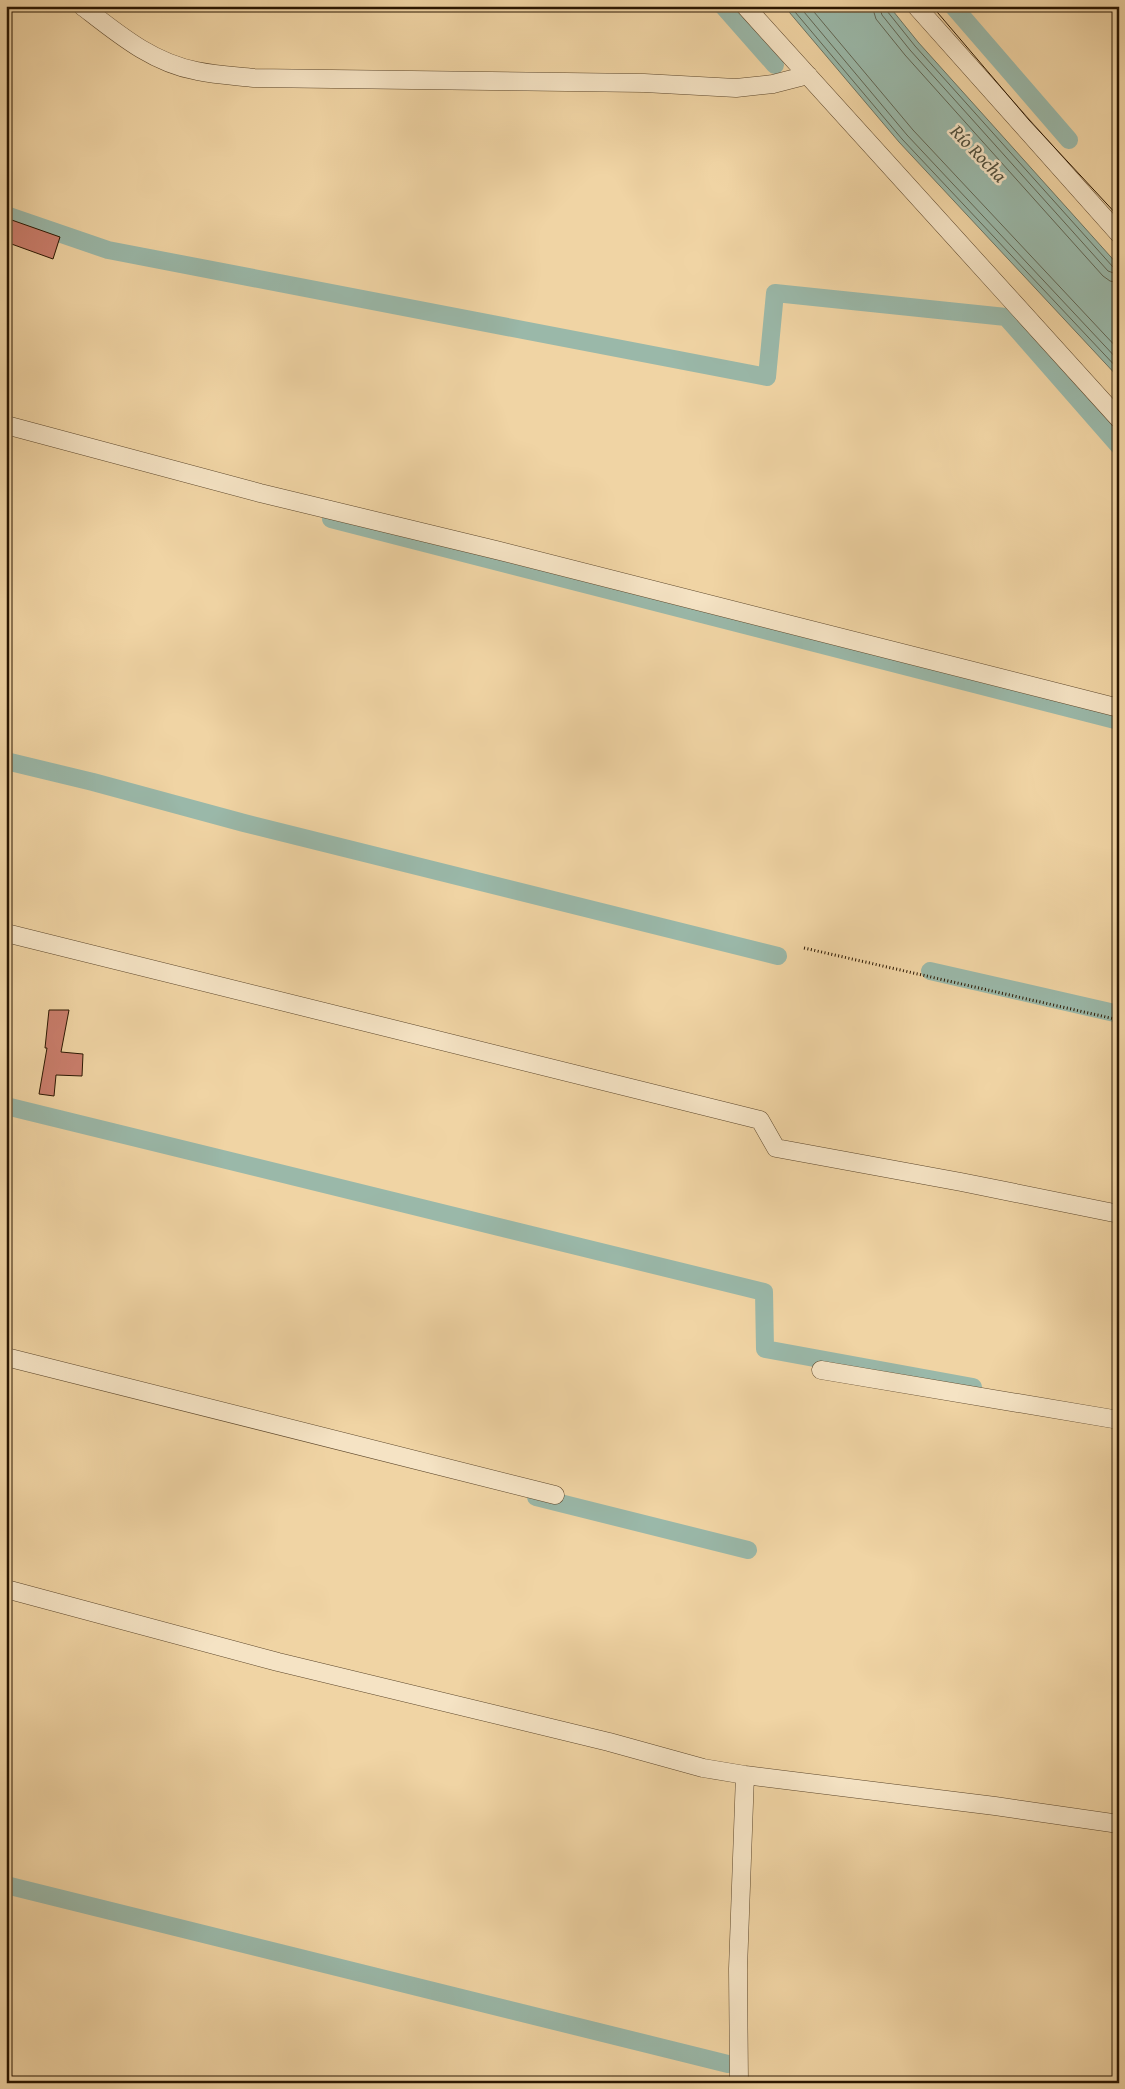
<svg xmlns="http://www.w3.org/2000/svg" width="1125" height="2089" font-family="'Gentium Book Plus',serif">
	<rect width="100%" height="100%" fill="#f0d4a4"/>
	<filter id="stains"><feTurbulence type="fractalNoise" baseFrequency=".004" numOctaves="4"/><feColorMatrix values="0 0 0 0 .2 0 0 0 0 .09 0 0 0 0 .02 0 0 0 .5 -.17"/></filter>
	<radialGradient id="worn" r=".72"><stop offset=".6" stop-color="#630" stop-opacity="0"/><stop offset="1" stop-color="#630" stop-opacity=".3"/></radialGradient>
	<path fill="#9ab8a9" stroke="#6d7766" d="M784 6H889L918 42 1119 266V378L899 142Z"/>
	<g fill="none" stroke-linecap="round" stroke-linejoin="round">
		<path stroke="#626755" stroke-width="1" d="M790 6 902 139 1119 370
			M799 6 907 135 1119 361
			M809 6 913 130 1119 350
			M872 6 876 19 905 55 1103 276 1110 281 1119 283
			M879 6 882 15 910 50 1108 271 1119 275
			M886 6 887 11 915 46 1113 267 1119 269"/>
		<path stroke="#9ab8a9" stroke-width="18" d="M723 6 775 65
			M953 6 1069 140
			M6 215 108 250 767 377 775 293 1006 317 1119 446
			M331 519 1119 721
			M6 761 93 782 244 823 778 956
			M930 971 1119 1014
			M6 1106 764 1292 765 1349 973 1387
			M536 1497 748 1550
			M6 1885 728 2064"/>
	</g>
	<path fill="#cb7e6d" stroke="#2a1601" d="M6 218 60 237 53 259 6 242Z
		M49 1010H69L61 1052 83 1054 82 1076 56 1075 54 1096 39 1094 47 1048H45Z"/>
	<g fill="none" stroke-linecap="round" stroke-linejoin="round">
		<g stroke="#5c462a" stroke-width="19">
			<path id="minor" d="M82 6C117 33 152 63 197 71 216 75 236 76 254 78L644 83 736 88 773 84 808 75
				M745 6 1119 419
				M916 6 1119 234
				M6 425 260 493 496 550 1119 708
				M6 933 760 1120 776 1148 961 1182 1119 1214
				M6 1357 555 1495
				M821 1370 1119 1420
				M6 1589 278 1662 609 1742 703 1768 745 1775 995 1806 1119 1824
				M739 2083 738 1969 745 1775"/>
		</g>
		<path stroke="#2a1601" stroke-width="3" stroke-dasharray="1 2.5" stroke-linecap="butt" d="M804 948 1119 1020"/>
		<use href="#minor" stroke="#f5e3c4" stroke-width="18"/>
		<path stroke="#2a1601" stroke-width="1" d="M932 6 1029 120 1119 217"/>
	</g>
	<g text-anchor="middle" dominant-baseline="central" stroke-width="5" stroke-linejoin="round" paint-order="stroke">
		<g font-size="19" font-style="italic" fill="#514f3c" stroke="#f5e3c4">
			<text transform="translate(979 153) rotate(46)">Río Rocha</text>
		</g>
	</g>
	<rect width="1125" height="2089" fill="none" stroke="#f0d4a4" stroke-width="25"/>
	<rect x="8" y="8" width="1110" height="2074" fill="none" stroke="#2a1601" stroke-width="2.5"/>
	<rect x="12" y="12" width="1100" height="2064" fill="none" stroke="#2a1601"/>
	<rect width="100%" height="100%" filter="url(#stains)"/>
	<rect width="100%" height="100%" fill="url(#worn)"/>
</svg>
